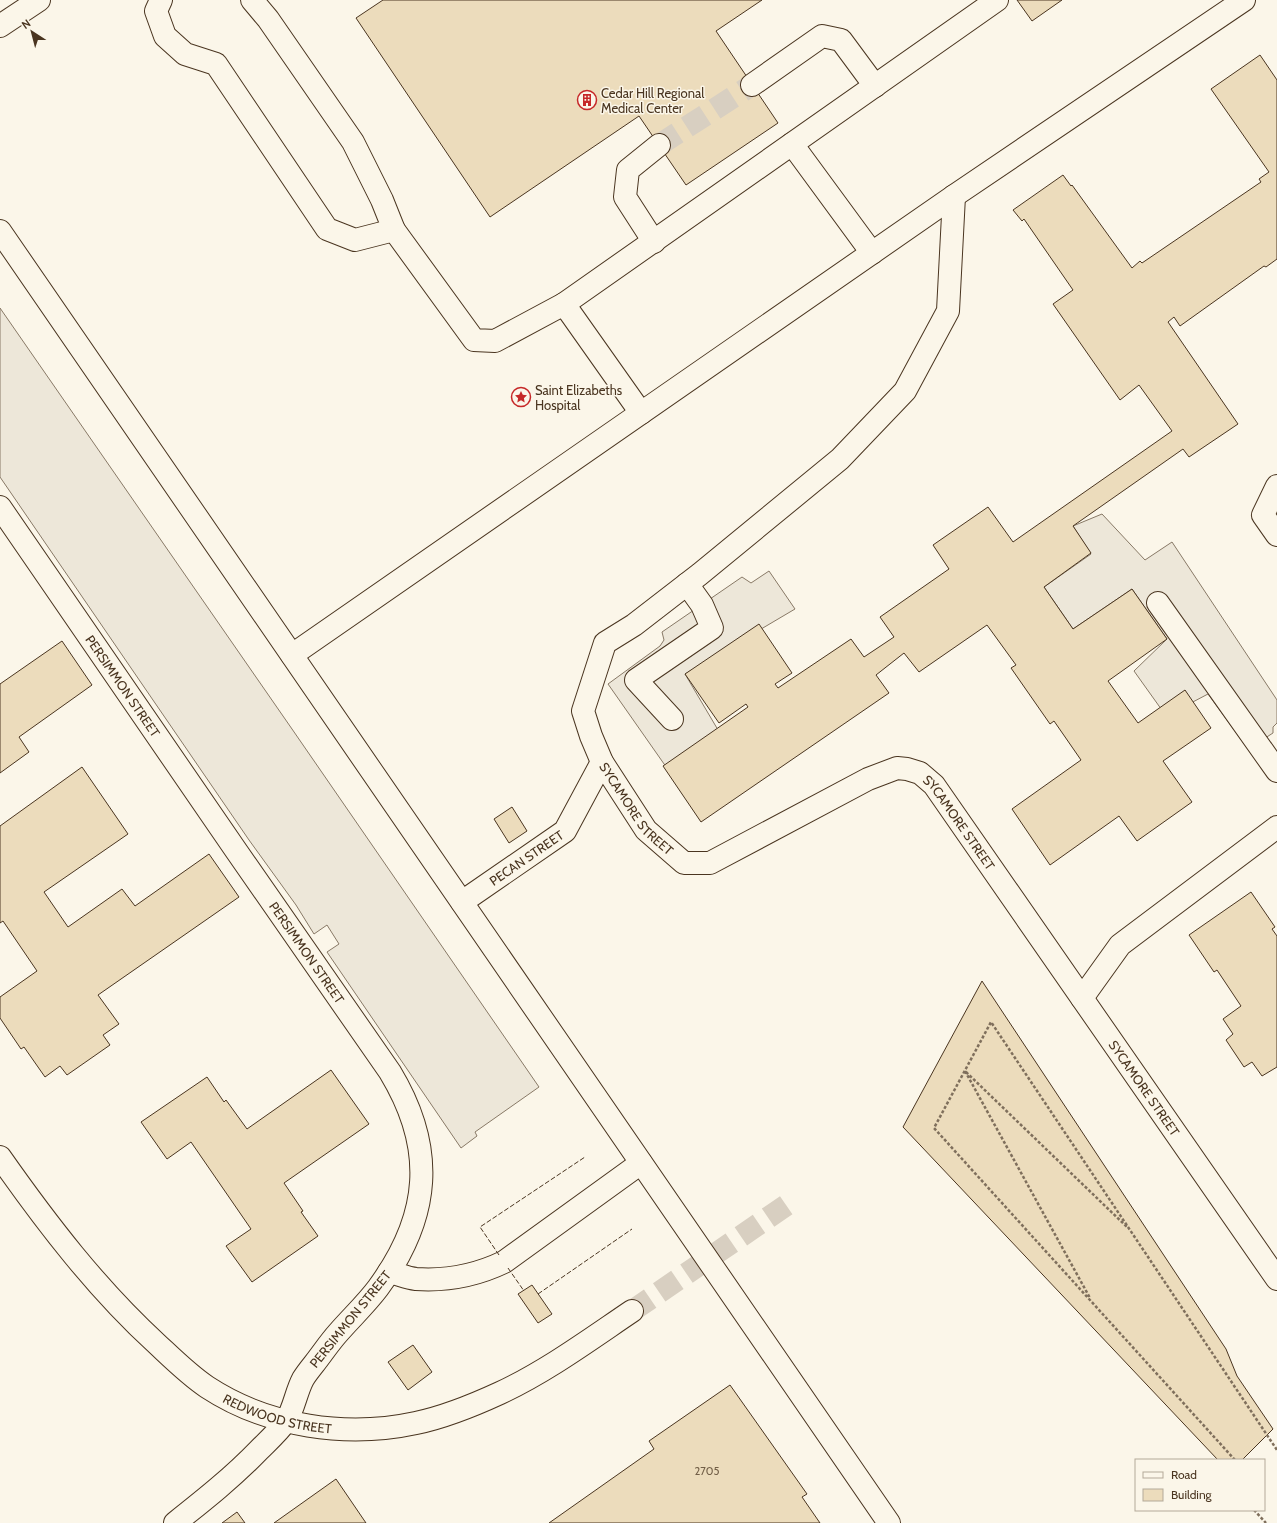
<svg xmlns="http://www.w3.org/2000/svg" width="1277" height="1523" font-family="Cabin,sans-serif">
	<rect width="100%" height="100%" fill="#fbf6e9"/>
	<path fill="#ede7d9" stroke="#887966" d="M0 308 292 729 539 1087 475 1132 477 1136 461 1148 327 952 339 944 327 925 314 934 296 905 249 840 0 477Z
		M1102 514 1145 560 1172 542 1277 700V723L1273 727V733L1248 749 1208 694 1189 704 1185 690 1164 713 1134 671 1167 639 1132 589 1073 629 1044 587 1091 554 1073 526Z
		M769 571 795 609 685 674 721 735 669 771 608 684 660 646 664 640 662 632 742 577 751 583Z"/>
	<path fill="#ecdcbc" stroke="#4a3520" d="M383 0H762L716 31 778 123 686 185 639 116 490 217 356 18Z
		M1017 0H1062L1032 21Z
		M1260 55 1277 80V259L1266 267 1264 266 1180 326 1174 317 1168 322 1238 424 1189 457 1183 449 1073 526 1091 553 1044 587 1073 629 1132 589 1167 639 1108 681 1138 723 1185 690 1211 728 1163 761 1192 802 1137 841 1119 816 1050 865 1012 809 1081 760 1054 721 1050 724 1011 668 1016 665 987 625 919 672 904 653 876 675 889 693 701 822 663 766 748 707 746 704 719 723 685 674 759 624 792 673 775 684 778 688 851 639 864 657 894 637 880 617 949 569 933 545 988 507 1013 542 1172 431 1139 385 1120 400 1053 304 1073 290 1024 219 1022 221 1013 210 1063 175 1071 186 1072 185 1132 268 1140 261 1142 263 1261 182 1259 179 1269 172 1211 89Z
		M62 641 92 685 19 737 29 752 0 773V684Z
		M82 767 128 834 44 892 68 927 122 889 135 906 209 854 239 897 98 995 119 1024 103 1035 110 1045 67 1075 60 1066 45 1077 24 1047 21 1049 0 1018V997L37 971 3 921 0 923V826Z
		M512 807 527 831 509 843 494 819Z
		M1251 892 1275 927 1272 929 1277 936V1067L1262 1076 1252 1062 1244 1067 1226 1040 1233 1034 1223 1019 1241 1006 1217 970 1214 972 1189 935Z
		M982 981 1226 1349 1237 1376 1273 1429 1242 1460H1218L903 1127Z
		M331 1070 369 1124 284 1183 303 1211 301 1212 318 1236 252 1282 226 1246 251 1229 191 1142 167 1159 141 1122 207 1077 224 1102 226 1100 247 1129Z
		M532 1285 552 1314 538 1323 518 1294Z
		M413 1345 432 1372 408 1390 388 1362Z
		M730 1385 807 1494 802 1497 820 1523H549L654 1449 649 1441Z
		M336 1479 366 1523H274Z
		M237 1512 245 1523H222Z"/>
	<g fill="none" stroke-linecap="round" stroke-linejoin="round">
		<path stroke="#d8cfc1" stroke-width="22" stroke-dasharray="22 11" stroke-linecap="butt" d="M659 145 752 85
			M632 1311 788 1204"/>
		<g stroke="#4a3520" stroke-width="24">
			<g id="minor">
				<path d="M161 0 156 11 165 36 185 54 216 64 327 229 355 240 394 230"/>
				<path d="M252 0 268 19 353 142 382 200 394 230 474 340 495 341 564 304 641 413"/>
				<path d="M0 26 39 0"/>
				<path d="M752 85 822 36 841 40 875 86"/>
				<path d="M792 144 872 253"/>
				<path id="s1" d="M954 196 948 311 905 391 840 459 700 574 634 625 605 643 583 711 591 736 602 762 646 830 684 863H710L868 779 897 768 907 769 920 773 934 785 1277 1279"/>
				<path d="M654 242 625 197 628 170 659 145"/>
				<path d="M564 304 997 0"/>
				<path d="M1277 486 1263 515 1277 535"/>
				<path id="s2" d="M0 507 235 849 390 1072C436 1148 431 1216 378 1288 366 1304 351 1318 338 1333 329 1343 322 1354 314 1364 310 1369 306 1374 303 1379 296 1392 294 1409 286 1421 279 1431 268 1441 259 1450 233 1477 204 1500 175 1523"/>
				<path d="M1158 603 1277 771"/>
				<path d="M292 655 954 196 1244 0"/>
				<path d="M672 719 636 680 712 628 702 605 687 584"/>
				<path id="s3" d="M462 902 565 831 602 762"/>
				<path d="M1082 998 1120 945 1277 827"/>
				<path id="s4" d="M0 1157C47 1224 97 1289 157 1344 173 1359 189 1375 207 1387 268 1427 347 1438 416 1423 445 1417 474 1405 500 1393 547 1371 589 1340 632 1311"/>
				<path d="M389 1272C398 1274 407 1278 416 1279 446 1281 477 1275 504 1262L641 1163"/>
			</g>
		</g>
		<g stroke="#4a3520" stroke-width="24">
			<path id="major" d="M0 231 889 1523"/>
		</g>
		<path stroke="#7f6f5c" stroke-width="2.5" stroke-dasharray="3 2" stroke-linecap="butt" d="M965 1071 1090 1298
			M966 1072 1127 1227
			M1235 1460 934 1128 991 1022 1277 1450
			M1254 1510 1266 1523"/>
		<use href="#minor" stroke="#fbf6e9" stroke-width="22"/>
		<use href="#major" stroke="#fbf6e9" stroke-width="22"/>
		<path stroke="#4a3520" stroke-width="1" stroke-dasharray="5 2" stroke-linecap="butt" d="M499 1255 480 1227 585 1157
			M508 1268 524 1291
			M538 1294 632 1229"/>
	</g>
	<defs>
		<g id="building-ring" transform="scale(1)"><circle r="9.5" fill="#fbf6e9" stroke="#c62828" stroke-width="1.5"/><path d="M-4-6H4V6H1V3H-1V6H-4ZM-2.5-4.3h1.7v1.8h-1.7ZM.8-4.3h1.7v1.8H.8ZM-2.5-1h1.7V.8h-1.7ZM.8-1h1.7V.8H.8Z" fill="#c62828"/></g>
		<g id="sight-ring" transform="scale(1)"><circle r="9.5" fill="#fbf6e9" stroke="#c62828" stroke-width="1.5"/><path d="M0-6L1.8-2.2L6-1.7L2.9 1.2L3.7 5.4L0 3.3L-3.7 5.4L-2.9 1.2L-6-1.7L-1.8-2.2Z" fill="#c62828"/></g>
	</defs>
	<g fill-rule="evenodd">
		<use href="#building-ring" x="587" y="100"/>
		<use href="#sight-ring" x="521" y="397"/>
	</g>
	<g text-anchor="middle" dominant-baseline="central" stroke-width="3" stroke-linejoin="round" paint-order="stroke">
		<g font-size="11" fill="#725f47">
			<text x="707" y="1471">2705</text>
		</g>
		<g font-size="13" fill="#4a3520" stroke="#fbf6e9" text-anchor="start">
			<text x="601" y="93">Cedar Hill Regional<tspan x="601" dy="15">Medical Center</tspan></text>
			<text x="535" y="390">Saint Elizabeths<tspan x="535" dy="15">Hospital</tspan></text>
		</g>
		<g font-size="13" fill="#4a3520" stroke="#fbf6e9">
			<text stroke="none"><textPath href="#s2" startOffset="217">PERSIMMON STREET</textPath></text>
			<text stroke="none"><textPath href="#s1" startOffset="783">SYCAMORE STREET</textPath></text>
			<text stroke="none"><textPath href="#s1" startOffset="1179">SYCAMORE STREET</textPath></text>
			<text stroke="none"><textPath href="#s3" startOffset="78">PECAN STREET</textPath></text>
			<text stroke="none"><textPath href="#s2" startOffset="541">PERSIMMON STREET</textPath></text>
			<text stroke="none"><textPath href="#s1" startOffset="1503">SYCAMORE STREET</textPath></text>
			<text transform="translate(350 1319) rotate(-51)">PERSIMMON STREET</text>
			<text stroke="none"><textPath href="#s4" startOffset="387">REDWOOD STREET</textPath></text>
		</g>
	</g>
	<rect x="1135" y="1459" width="130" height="52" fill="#fbf6e9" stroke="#b4a999"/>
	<rect x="1143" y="1472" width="20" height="6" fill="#fbf6e9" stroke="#b4a999"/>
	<text x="1171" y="1479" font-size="12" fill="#4a3520">Road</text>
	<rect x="1143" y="1489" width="20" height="12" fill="#ecdcbc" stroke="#b4a999"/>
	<text x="1171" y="1499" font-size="12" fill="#4a3520">Building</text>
	<g transform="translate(32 32) rotate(324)" stroke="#fbf6e9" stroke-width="3" paint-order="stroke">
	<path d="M0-3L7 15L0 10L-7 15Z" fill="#4a3520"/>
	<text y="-6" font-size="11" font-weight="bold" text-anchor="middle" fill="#4a3520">N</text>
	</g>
</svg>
